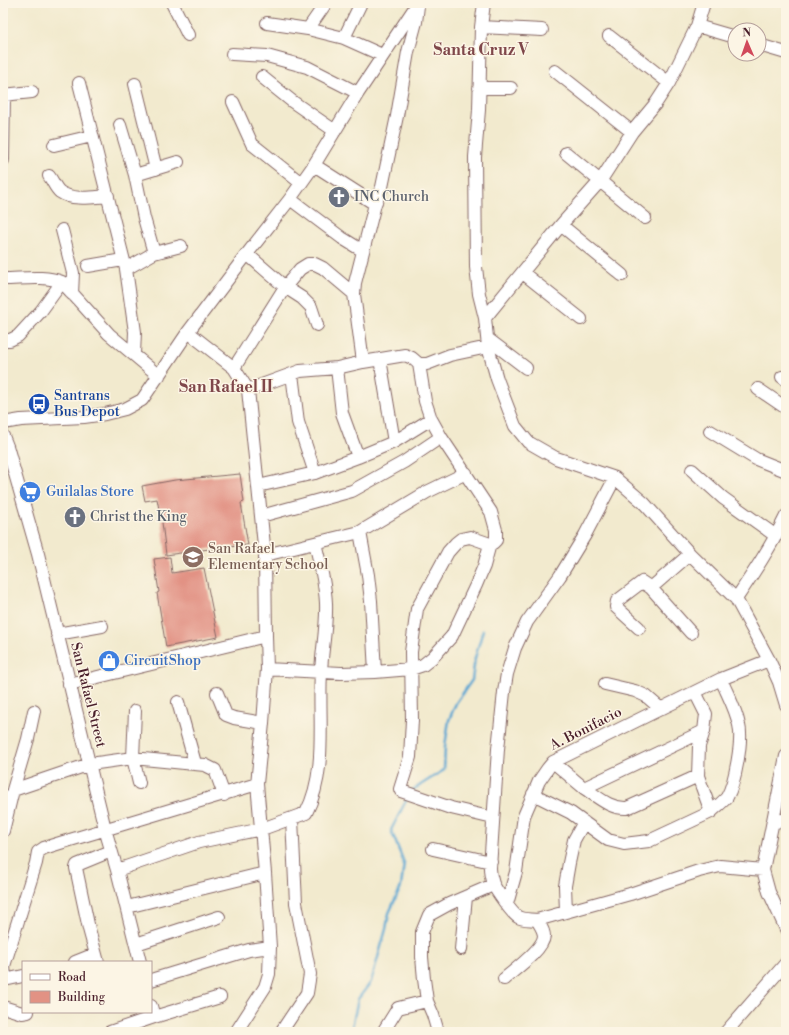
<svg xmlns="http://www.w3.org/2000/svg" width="789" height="1035" font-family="'Libre Bodoni',serif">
	<rect width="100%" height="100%" fill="#fcf5e5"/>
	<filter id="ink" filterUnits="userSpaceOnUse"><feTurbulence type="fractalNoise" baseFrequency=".025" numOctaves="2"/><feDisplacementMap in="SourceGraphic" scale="8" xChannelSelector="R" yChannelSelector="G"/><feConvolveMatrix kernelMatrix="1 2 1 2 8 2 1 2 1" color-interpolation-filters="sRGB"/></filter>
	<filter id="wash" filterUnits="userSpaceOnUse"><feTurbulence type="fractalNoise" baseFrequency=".012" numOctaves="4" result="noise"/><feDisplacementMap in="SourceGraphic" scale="16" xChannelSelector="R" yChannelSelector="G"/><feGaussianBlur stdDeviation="0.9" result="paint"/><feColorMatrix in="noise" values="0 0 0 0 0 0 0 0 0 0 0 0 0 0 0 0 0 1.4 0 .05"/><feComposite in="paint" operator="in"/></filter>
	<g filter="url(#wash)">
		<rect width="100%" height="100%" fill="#f2eace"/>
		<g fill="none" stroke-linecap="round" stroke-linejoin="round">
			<path stroke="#5ba7d3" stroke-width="2.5" d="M411 791 444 770 445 746 449 720 456 703 472 680 475 658 483 630
				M351 1032 358 999 371 982 386 929 389 913 401 887 404 863 391 830 408 797"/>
		</g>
		<g id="blocks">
			<path fill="#e29284" d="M240 474 244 502 241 503 248 545 209 549 166 555 161 514H160L157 499 145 501 142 486 175 480Z
				M170 557 172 573 204 568 218 637 166 647 157 593 159 592 154 559Z"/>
		</g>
	</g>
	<g filter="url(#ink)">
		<use href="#blocks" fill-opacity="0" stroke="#856664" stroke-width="1"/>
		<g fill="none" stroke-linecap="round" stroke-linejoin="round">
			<g stroke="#856664" stroke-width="14">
				<path id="minor" d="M172 3 188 35
					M484 3 481 27 479 110 475 157 476 267 479 294 485 318 488 347 497 379 515 426 528 442 556 458 615 478 644 503 690 554 736 599 769 660 779 682 786 705
					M267 23 308 29 344 38 382 55
					M697 26 735 37
					M481 27 542 30
					M308 29 326 3
					M609 36 669 83
					M344 38 361 3
					M759 45 786 53
					M232 54 267 56 307 67 358 93
					M555 71 632 132
					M262 77 293 102 335 131
					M79 83 126 269 135 332 134 354
					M135 84 156 169
					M479 88H511
					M3 95 32 92
					M233 102 252 144 301 183
					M120 125 135 175 144 218 154 253
					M54 145 92 136
					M566 153 645 218
					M3 160 4 95
					M314 165 375 204
					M135 175 178 162
					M49 176C53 181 55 188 60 192 73 201 93 197 108 196
					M290 199 342 238 363 251
					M561 225 622 275
					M62 230 73 273 72 294
					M247 254 285 287 302 298 311 307 317 325
					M88 266 123 260
					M126 269 154 253 181 246
					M523 273 581 319
					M3 279C22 279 45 275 62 282L109 334 159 376
					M485 318 561 225 601 180 632 132 656 103 669 83 697 26 704 3
					M488 339 526 368
					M3 340H10L18 336 41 311 62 282
					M380 359 394 442
					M363 362 354 294 355 283 375 204 382 187 397 116 408 52 416 22 418 6
					M234 368 285 287 300 269 308 264H315L323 268 354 294
					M292 374 298 422 315 473
					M782 377 786 380
					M758 389 786 408
					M248 390 300 371 337 368 363 362 405 355 412 358 419 364H427L450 355 488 347
					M3 423 21 420 84 417 105 414 125 409 142 400 188 332 247 254 290 199 314 165 358 93 418 3
					M710 431 756 459 786 471
					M3 436 7 446 38 554 105 829 117 870 140 962
					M358 457 394 442 431 419
					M692 470 723 498 776 536
					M615 478 585 535 560 576 527 622 515 648 507 674 504 692 498 749 490 868C490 874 491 878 493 884 496 890 512 914 518 917 523 920 531 919 537 920L630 894 699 871 720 866 763 870
					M258 486 315 473 358 457 342 413 337 368
					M261 516 352 491 404 462 441 437
					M360 532 368 575 371 601 375 672
					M490 544 470 537 461 539 456 543 448 552 417 609 411 652 412 720 410 757 400 789 401 791 407 793 451 808 493 818
					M690 554 651 588 691 633
					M265 555 360 532 427 492 466 473
					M736 599C754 572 772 545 786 516
					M639 628 616 607 617 601 642 582 651 588
					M57 634 102 626
					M267 669 341 673 375 672 411 669 423 665 433 657 452 636 476 585 484 566 490 544 493 543 496 540V530L491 512 441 437 431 419 425 401 419 364
					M69 684 266 636 265 555 248 390 234 368 188 332
					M605 684 635 691 646 696 661 709
					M695 692 706 714 704 731
					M217 693 226 715 234 718 263 723
					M178 702 195 763
					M135 711 133 758 139 783
					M786 756 763 870 769 892 786 929
					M584 788C598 797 610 809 627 808L698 776
					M13 790 28 739 34 711
					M533 794 571 813 608 840 624 844 649 841 711 812 698 776 699 746 704 731 584 788 553 762
					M711 812C716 807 723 802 727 797 735 783 743 740 739 725 736 709 727 694 721 679
					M773 823 786 819
					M3 831 13 790 90 764 133 758 205 765 215 770 224 795
					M433 849 491 862
					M117 870 199 842 262 829 306 813C328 770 318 718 321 672 322 649 327 626 326 603 325 582 320 563 315 543
					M507 904 516 872 524 816 539 781 548 768 553 762 721 679 769 660
					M127 907 265 873
					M566 911 565 886 569 863 574 840 584 822
					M136 944 219 917
					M461 949 466 897
					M75 962 95 954
					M98 962 89 929 76 868 77 865 111 851
					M23 976 9 979 5 977 4 966 36 863 38 852 44 848 60 843 257 784 263 723 267 669 266 636
					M504 979C514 970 543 950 544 936 544 930 540 925 537 920
					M151 980 249 950 270 947
					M151 1006 154 1017 220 997
					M3 1007 22 1013 28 1012
					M110 1032 154 1017
					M236 1032 265 987 269 974 270 947 265 873 257 784
					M281 1032 307 993 310 974 296 903 292 819
					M383 1032 398 1008 427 1001
					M438 1032 433 1015 427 1001 424 979 422 957V932L429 915 449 904 493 885
					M726 1032 786 963"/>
			</g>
			<use href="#minor" stroke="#fff" stroke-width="12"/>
		</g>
	</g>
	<defs>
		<g id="church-disc" transform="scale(1.15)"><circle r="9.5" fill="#6b7280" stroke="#fcf5e5"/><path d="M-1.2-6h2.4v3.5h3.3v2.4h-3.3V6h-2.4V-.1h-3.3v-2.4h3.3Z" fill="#fff"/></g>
		<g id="bus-disc" transform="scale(1.15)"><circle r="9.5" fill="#1a4fb4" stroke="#fcf5e5"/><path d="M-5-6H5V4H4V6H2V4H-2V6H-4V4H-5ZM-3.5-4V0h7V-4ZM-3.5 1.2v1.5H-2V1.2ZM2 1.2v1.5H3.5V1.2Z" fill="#fff"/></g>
		<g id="supermarket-disc" transform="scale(1.15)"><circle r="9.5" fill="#3f7fe0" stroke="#fcf5e5"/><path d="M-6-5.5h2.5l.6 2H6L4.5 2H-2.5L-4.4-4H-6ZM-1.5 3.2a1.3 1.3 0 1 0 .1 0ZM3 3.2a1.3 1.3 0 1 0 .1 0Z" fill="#fff"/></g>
		<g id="school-disc" transform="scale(1.15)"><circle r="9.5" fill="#8d6e63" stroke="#fcf5e5"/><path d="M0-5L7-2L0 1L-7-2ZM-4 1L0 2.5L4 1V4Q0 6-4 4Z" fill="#fff"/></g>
		<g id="shop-disc" transform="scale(1.15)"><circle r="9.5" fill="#3f7fe0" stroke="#fcf5e5"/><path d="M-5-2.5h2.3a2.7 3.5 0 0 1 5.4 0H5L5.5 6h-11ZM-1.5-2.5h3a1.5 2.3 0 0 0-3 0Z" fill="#fff"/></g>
	</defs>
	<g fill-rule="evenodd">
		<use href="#church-disc" x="339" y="197"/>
		<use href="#bus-disc" x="39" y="404"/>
		<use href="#supermarket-disc" x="30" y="492"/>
		<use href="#church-disc" x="75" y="517"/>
		<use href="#school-disc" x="193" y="557"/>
		<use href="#shop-disc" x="109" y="661"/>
	</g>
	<g text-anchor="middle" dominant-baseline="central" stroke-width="3" stroke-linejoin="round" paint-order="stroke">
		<g font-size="14" fill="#5b616d" stroke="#fcf5e5" text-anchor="start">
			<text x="354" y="197">INC Church</text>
			<text x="90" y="517">Christ the King</text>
		</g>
		<g font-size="14" fill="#164399" stroke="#fcf5e5" text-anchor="start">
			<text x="54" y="396">Santrans<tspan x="54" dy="16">Bus Depot</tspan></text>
		</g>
		<g font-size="14" fill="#366cbe" stroke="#fcf5e5" text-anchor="start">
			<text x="46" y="492">Guilalas Store</text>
			<text x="124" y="661">CircuitShop</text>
		</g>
		<g font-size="14" fill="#785e54" stroke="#fcf5e5" text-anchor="start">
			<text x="208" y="549">San Rafael<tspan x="208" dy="16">Elementary School</tspan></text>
		</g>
		<g font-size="14" fill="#4a1f2b" stroke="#fcf5e5">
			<text transform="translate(88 695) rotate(76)">San Rafael Street</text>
			<text transform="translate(586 729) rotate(-27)">A. Bonifacio</text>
		</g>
		<g font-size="16" font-weight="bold" fill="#7f474a" stroke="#fcf5e5">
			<text x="481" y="50">Santa Cruz V</text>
			<text x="226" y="387">San Rafael II</text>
		</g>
	</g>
	<rect width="789" height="1035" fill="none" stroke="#fcf5e5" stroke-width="16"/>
	<rect x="22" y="961" width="130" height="52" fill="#fcf5e5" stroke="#b59f9b"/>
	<rect x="30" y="974" width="20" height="6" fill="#ffffff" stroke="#b59f9b"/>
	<text x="58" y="981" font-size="12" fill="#4a1f2b">Road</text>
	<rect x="30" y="991" width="20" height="12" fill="#e29284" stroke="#b59f9b"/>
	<text x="58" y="1001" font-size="12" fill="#4a1f2b">Building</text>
	<g transform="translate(747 42) rotate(358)"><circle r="19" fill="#fcf5e5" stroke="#b59f9b"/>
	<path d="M0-3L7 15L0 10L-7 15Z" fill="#d1495b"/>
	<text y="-6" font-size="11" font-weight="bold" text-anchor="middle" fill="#4a1f2b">N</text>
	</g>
</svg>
